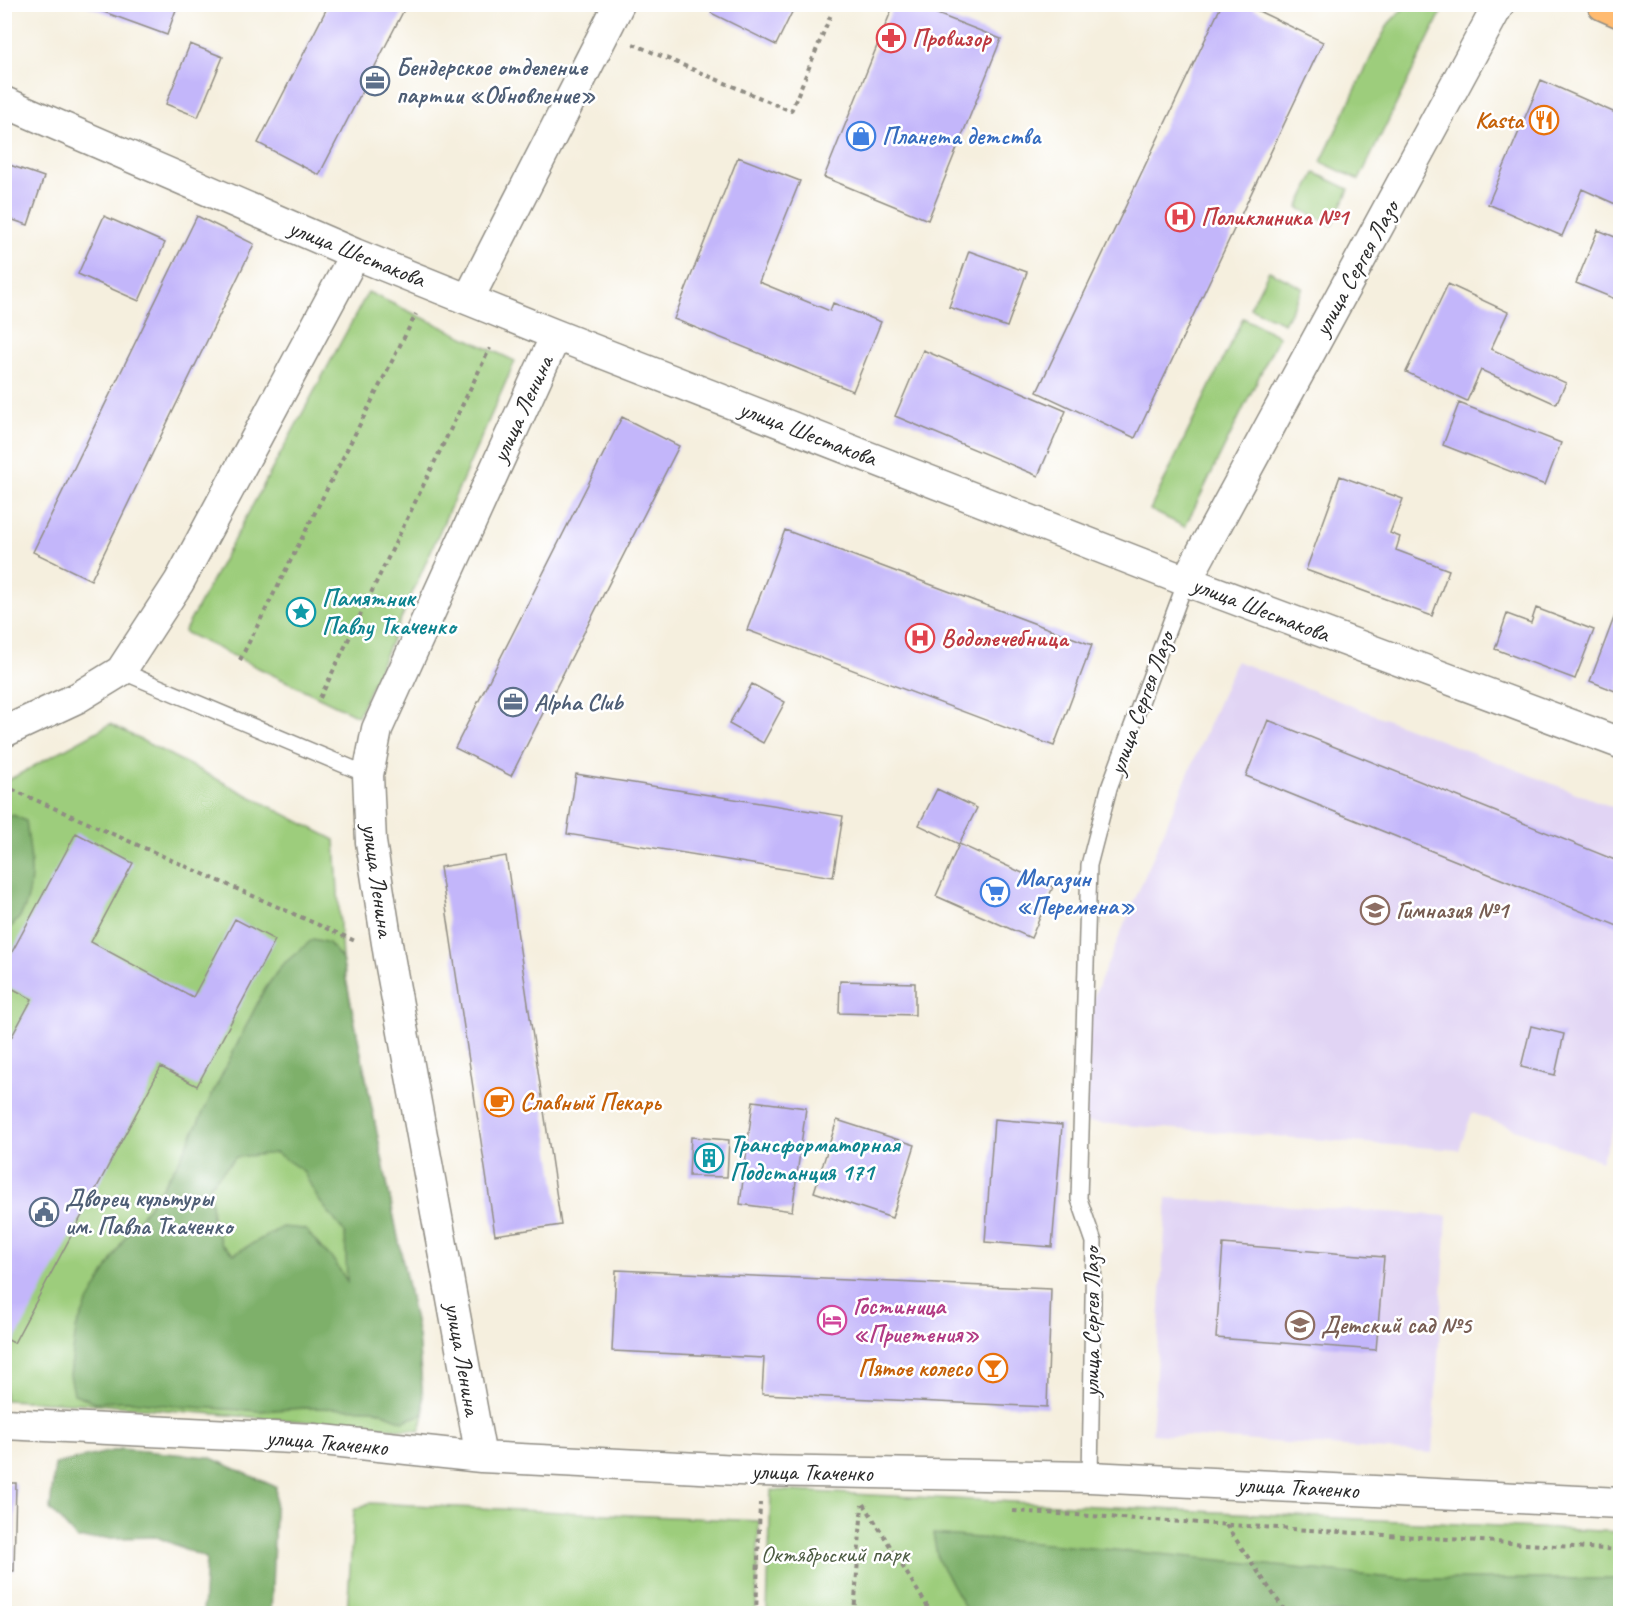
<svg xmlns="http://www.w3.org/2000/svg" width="1625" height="1618" font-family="Caveat,sans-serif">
	<rect width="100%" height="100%" fill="#fff"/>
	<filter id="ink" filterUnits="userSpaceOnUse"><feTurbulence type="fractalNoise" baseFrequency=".0167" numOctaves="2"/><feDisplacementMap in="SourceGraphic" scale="12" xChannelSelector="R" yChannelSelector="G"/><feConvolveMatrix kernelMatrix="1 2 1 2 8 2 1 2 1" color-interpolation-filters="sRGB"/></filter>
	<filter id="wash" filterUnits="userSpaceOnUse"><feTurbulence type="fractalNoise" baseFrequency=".008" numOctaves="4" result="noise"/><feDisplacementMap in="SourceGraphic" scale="24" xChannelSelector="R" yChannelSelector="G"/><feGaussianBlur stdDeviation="1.35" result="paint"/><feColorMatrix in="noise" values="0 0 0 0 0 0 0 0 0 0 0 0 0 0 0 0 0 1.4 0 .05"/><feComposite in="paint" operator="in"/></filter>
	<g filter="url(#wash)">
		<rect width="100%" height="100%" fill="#f5efde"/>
		<path fill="#e1d4f4" d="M1236 661 1620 810V1111L1601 1161 1472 1113 1459 1150 1082 1122 1088 1010Z
			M1167 1198 1447 1216 1432 1453 1152 1434Z"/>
		<path fill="#9dcd7b" stroke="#647c53" stroke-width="1.5" d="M1408 4 1427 5 1441 13 1359 180 1321 162 1372 55 1389 23Z
			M1315 173 1349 189 1333 225 1298 208Z
			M1269 271 1303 288 1284 323 1250 308Z
			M368 292 515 361 358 716 184 632Z
			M1243 318 1279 336 1185 527 1150 510Z
			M110 724 335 840 342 959 418 1337 424 1414 420 1431 94 1404 5 1400V782Z
			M771 1490 1620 1532V1613L767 1614Z
			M369 1503 759 1521 756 1613H347L354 1510Z"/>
		<path fill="#7eb06b" stroke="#546e4b" stroke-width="1.5" fill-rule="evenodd" d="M13 815 26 821C30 850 37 888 21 915 17 922 10 927 5 933V818Z
			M313 939 329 943 342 959 418 1337 424 1414 403 1421 373 1409 305 1408 260 1411 173 1406 131 1401 95 1402 74 1394 70 1375 76 1329 86 1306 124 1239 161 1189 180 1159 263 992 281 966ZM276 1153 303 1171 318 1199 345 1233 347 1281 332 1258 323 1250 305 1229 282 1227 234 1254 221 1244 212 1216 210 1185 236 1157Z
			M121 1449 209 1457 276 1487 271 1613H203L206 1558 157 1537 77 1539 50 1509 55 1464Z
			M933 1534 1181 1556 1401 1579H1620V1613H968L938 1560Z
			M5 1605 48 1607V1613H5Z"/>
		<g id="blocks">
			<path fill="#c3b6fa" d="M82 4H178L167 35Z
				M329 4H407L319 175 258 143Z
				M715 4H796L776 45 711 13Z
				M894 4H912L1001 39 928 220 824 177Z
				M1222 4H1244L1323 42 1135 438 1037 392Z
				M190 44 223 57 198 117 166 104Z
				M1541 80 1620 115V206L1582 189 1562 236 1488 204Z
				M738 157 800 181 759 282 830 311 833 303 881 322 853 391 674 319Z
				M4 163 44 177 28 225 4 217Z
				M104 216 165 243 139 301 78 274Z
				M197 216 254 244 91 580 33 552Z
				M1598 230 1620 239V301L1576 283Z
				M969 251 1027 272 1007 327 949 307Z
				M1448 284 1508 312 1491 349 1566 383 1556 404 1481 370 1467 401 1406 372Z
				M923 350 1066 411 1038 476 895 416Z
				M1459 403 1561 443 1545 485 1443 445Z
				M622 417 679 446 511 776 455 748Z
				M1340 476 1403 499 1390 533 1400 537 1396 550 1449 570 1432 616 1306 570Z
				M785 530 1092 645 1054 746 747 630Z
				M1620 602V693L1590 681Z
				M1536 608 1594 630 1575 679 1495 649 1507 614 1531 623Z
				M752 684 785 702 763 743 729 724Z
				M1268 720 1620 862V927L1246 776Z
				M576 774 843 816 833 877 567 834Z
				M937 789 977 808 959 844 1053 887 1031 938 936 896 959 844 919 825Z
				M76 833 133 863 91 942 193 997 235 919 275 940 197 1086 161 1067 14 1343 4 1338V1051L32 999 4 984V967Z
				M506 856 561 1225 495 1235 440 867Z
				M840 981 915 983V1015L839 1013Z
				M1531 1026 1564 1034 1555 1075 1521 1067Z
				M753 1101 806 1108 792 1211 740 1204Z
				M994 1119 1062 1125 1052 1247 985 1242Z
				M837 1120 915 1145 892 1218 814 1192Z
				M691 1137 729 1140 727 1177 689 1176Z
				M1223 1244 1384 1257 1376 1350 1216 1338Z
				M616 1270 1051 1289 1047 1407 762 1394 764 1358 612 1351Z
				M4 1483H16L14 1571H4Z"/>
		</g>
	</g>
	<g filter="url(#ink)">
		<use href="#blocks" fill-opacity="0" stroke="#908d84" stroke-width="1.5"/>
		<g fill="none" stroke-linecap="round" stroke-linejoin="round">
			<g stroke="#908d84" stroke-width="18">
				<path id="service" d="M121 671 368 775
					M1090 1477 1094 1242 1079 1199 1089 865 1109 788 1186 581"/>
			</g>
			<g stroke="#908d84" stroke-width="33">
				<path id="minor" d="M4 102 355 254 556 335 1186 581 1620 743
					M469 298 619 4
					M1186 581 1499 4
					M4 732 77 698 121 671 179 582 355 254
					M4 1424 314 1439 481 1457 759 1471 1090 1477 1620 1503
					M481 1457 389 956 371 842 368 775 377 729 556 335"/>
			</g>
			<g stroke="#908d84" stroke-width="36">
				<path id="primary" d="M1604 4 1620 11"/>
			</g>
			<path stroke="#908d84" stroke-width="4" stroke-dasharray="4.5 4.5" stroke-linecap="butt" d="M633 44 791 111 832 12
				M240 660 416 314
				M320 698 490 348
				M4 786 355 941
				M864 1504 932 1614
				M1013 1511 1620 1550
				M1226 1525 1287 1614
				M756 1614 760 1503
				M854 1614 862 1505"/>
			<use href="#service" stroke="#fff" stroke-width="15"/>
			<use href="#minor" stroke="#fff" stroke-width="30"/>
			<use href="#primary" stroke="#ffbb71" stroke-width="33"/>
		</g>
	</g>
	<defs>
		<g id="pharmacy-ring" transform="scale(1.5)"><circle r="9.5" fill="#fff" stroke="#e0444e" stroke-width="1.5"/><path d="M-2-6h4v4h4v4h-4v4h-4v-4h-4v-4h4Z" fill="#e0444e"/></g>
		<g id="office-ring" transform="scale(1.5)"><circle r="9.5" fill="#fff" stroke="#5c6f8a" stroke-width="1.5"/><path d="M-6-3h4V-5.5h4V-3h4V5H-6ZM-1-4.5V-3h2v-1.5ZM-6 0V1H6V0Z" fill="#5c6f8a"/></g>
		<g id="restaurant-ring" transform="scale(1.5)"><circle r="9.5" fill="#fff" stroke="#e8710a" stroke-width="1.5"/><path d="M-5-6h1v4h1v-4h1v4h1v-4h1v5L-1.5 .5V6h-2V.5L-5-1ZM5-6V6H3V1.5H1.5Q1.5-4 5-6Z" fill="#e8710a"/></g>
		<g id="shop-ring" transform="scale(1.5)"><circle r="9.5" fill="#fff" stroke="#3f7fe0" stroke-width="1.5"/><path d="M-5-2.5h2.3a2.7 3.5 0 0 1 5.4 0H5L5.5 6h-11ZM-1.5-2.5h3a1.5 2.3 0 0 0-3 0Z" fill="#3f7fe0"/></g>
		<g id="hospital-ring" transform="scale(1.5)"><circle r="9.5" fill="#fff" stroke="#e0444e" stroke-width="1.5"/><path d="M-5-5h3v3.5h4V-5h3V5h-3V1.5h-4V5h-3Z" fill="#e0444e"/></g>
		<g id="sight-ring" transform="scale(1.5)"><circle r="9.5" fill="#fff" stroke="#0f9aa8" stroke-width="1.5"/><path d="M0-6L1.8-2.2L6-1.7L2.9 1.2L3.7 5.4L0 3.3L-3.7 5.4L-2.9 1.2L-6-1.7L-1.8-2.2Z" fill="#0f9aa8"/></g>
		<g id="supermarket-ring" transform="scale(1.5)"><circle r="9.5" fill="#fff" stroke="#3f7fe0" stroke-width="1.5"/><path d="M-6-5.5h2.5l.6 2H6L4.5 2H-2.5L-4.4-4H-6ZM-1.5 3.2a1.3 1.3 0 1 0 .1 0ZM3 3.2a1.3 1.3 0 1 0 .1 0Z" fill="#3f7fe0"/></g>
		<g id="school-ring" transform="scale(1.5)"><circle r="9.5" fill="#fff" stroke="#8d6e63" stroke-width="1.5"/><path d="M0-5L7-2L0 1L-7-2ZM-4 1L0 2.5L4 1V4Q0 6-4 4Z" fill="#8d6e63"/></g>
		<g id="cafe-ring" transform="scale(1.5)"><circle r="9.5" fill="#fff" stroke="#e8710a" stroke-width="1.5"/><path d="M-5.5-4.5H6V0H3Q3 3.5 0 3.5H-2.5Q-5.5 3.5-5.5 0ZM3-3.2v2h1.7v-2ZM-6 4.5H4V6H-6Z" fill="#e8710a"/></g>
		<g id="building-ring" transform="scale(1.5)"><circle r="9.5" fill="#fff" stroke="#0f9aa8" stroke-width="1.5"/><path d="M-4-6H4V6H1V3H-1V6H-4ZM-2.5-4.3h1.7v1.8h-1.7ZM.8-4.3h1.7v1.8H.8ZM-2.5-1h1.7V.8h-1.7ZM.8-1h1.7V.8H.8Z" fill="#0f9aa8"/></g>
		<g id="civic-ring" transform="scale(1.5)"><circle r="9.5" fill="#fff" stroke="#5c6f8a" stroke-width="1.5"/><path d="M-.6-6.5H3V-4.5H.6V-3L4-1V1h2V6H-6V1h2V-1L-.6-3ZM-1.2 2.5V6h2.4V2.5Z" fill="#5c6f8a"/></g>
		<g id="hotel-ring" transform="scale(1.5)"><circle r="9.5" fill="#fff" stroke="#d1479c" stroke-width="1.5"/><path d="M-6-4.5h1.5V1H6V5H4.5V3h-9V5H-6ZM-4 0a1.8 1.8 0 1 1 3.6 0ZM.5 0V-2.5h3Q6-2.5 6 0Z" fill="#d1479c"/></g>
		<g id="bar-ring" transform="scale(1.5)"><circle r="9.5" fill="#fff" stroke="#e8710a" stroke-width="1.5"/><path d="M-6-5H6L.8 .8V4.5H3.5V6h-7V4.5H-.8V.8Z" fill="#e8710a"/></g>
	</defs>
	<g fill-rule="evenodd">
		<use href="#pharmacy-ring" x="891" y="38"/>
		<use href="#office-ring" x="375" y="81"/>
		<use href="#restaurant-ring" x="1544" y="120"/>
		<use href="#shop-ring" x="861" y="136"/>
		<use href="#hospital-ring" x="1180" y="217"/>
		<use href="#sight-ring" x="301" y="612"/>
		<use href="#hospital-ring" x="920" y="638"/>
		<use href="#office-ring" x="513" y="702"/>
		<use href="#supermarket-ring" x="995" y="892"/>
		<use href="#school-ring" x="1375" y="910"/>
		<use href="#cafe-ring" x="499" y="1102"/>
		<use href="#building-ring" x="709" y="1158"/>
		<use href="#civic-ring" x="44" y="1212"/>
		<use href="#hotel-ring" x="832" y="1320"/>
		<use href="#school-ring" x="1300" y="1325"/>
		<use href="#bar-ring" x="993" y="1368"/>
	</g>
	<g text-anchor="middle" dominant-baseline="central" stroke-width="5" stroke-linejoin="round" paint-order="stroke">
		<g font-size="24" font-weight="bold" fill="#be3a42" stroke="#fff" text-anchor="start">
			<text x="912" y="38">Провизор</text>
			<text x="1201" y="217">Поликлиника №1</text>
			<text x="941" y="638">Водолечебница</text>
		</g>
		<g font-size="24" font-weight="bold" fill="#4e5e75" stroke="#fff" text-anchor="start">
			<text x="396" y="67">Бендерское отделение<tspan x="396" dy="28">партии «Обновление»</tspan></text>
			<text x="534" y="702">Alpha Club</text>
			<text x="65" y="1198">Дворец культуры<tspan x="65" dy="28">им. Павла Ткаченко</tspan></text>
		</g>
		<g font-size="24" font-weight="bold" fill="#c56008" stroke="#fff" text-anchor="end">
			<text x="1523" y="120">Kasta</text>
			<text x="520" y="1102" text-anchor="start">Славный Пекарь</text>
			<text x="972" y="1368">Пятое колесо</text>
		</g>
		<g font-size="24" font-weight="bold" fill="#366cbe" stroke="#fff" text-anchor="start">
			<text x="882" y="136">Планета детства</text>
			<text x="1016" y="878">Магазин<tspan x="1016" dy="28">«Перемена»</tspan></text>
		</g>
		<g font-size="24" fill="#2b2b2b" stroke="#fff">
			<text transform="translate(357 253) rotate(22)">улица Шестакова</text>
			<text transform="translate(1356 268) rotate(-61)">улица Сергея Лазо</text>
			<text transform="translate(522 409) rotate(-65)">улица Ленина</text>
			<text transform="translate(808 433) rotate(21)">улица Шестакова</text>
			<text transform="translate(1261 609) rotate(21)">улица Шестакова</text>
			<text transform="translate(1141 703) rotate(-70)">улица Сергея Лазо</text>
			<text transform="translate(378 880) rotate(82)">улица Ленина</text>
			<text transform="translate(1091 1322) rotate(-90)">улица Сергея Лазо</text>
			<text transform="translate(463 1359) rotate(80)">улица Ленина</text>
			<text transform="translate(327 1442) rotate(5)">улица Ткаченко</text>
			<text transform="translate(812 1472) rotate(1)">улица Ткаченко</text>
			<text transform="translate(1298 1487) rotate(3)">улица Ткаченко</text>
		</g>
		<g font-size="24" font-weight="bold" fill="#0d838f" stroke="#fff" text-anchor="start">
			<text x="322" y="598">Памятник<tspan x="322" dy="28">Павлу Ткаченко</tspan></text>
			<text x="730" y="1144">Трансформаторная<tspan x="730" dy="28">Подстанция 171</tspan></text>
		</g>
		<g font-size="24" font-weight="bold" fill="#785e54" stroke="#fff" text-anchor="start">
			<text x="1396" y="910">Гимназия №1</text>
			<text x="1321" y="1325">Детский сад №5</text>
		</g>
		<g font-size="24" font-weight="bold" fill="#b23c85" stroke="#fff" text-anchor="start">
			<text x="853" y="1306">Гостиница<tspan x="853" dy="28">«Приетения»</tspan></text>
		</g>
		<g font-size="24" fill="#4d5c43" stroke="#fff">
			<text x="835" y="1554">Октябрьский парк</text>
		</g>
	</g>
	<rect width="1625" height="1618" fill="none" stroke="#fff" stroke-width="24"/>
</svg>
